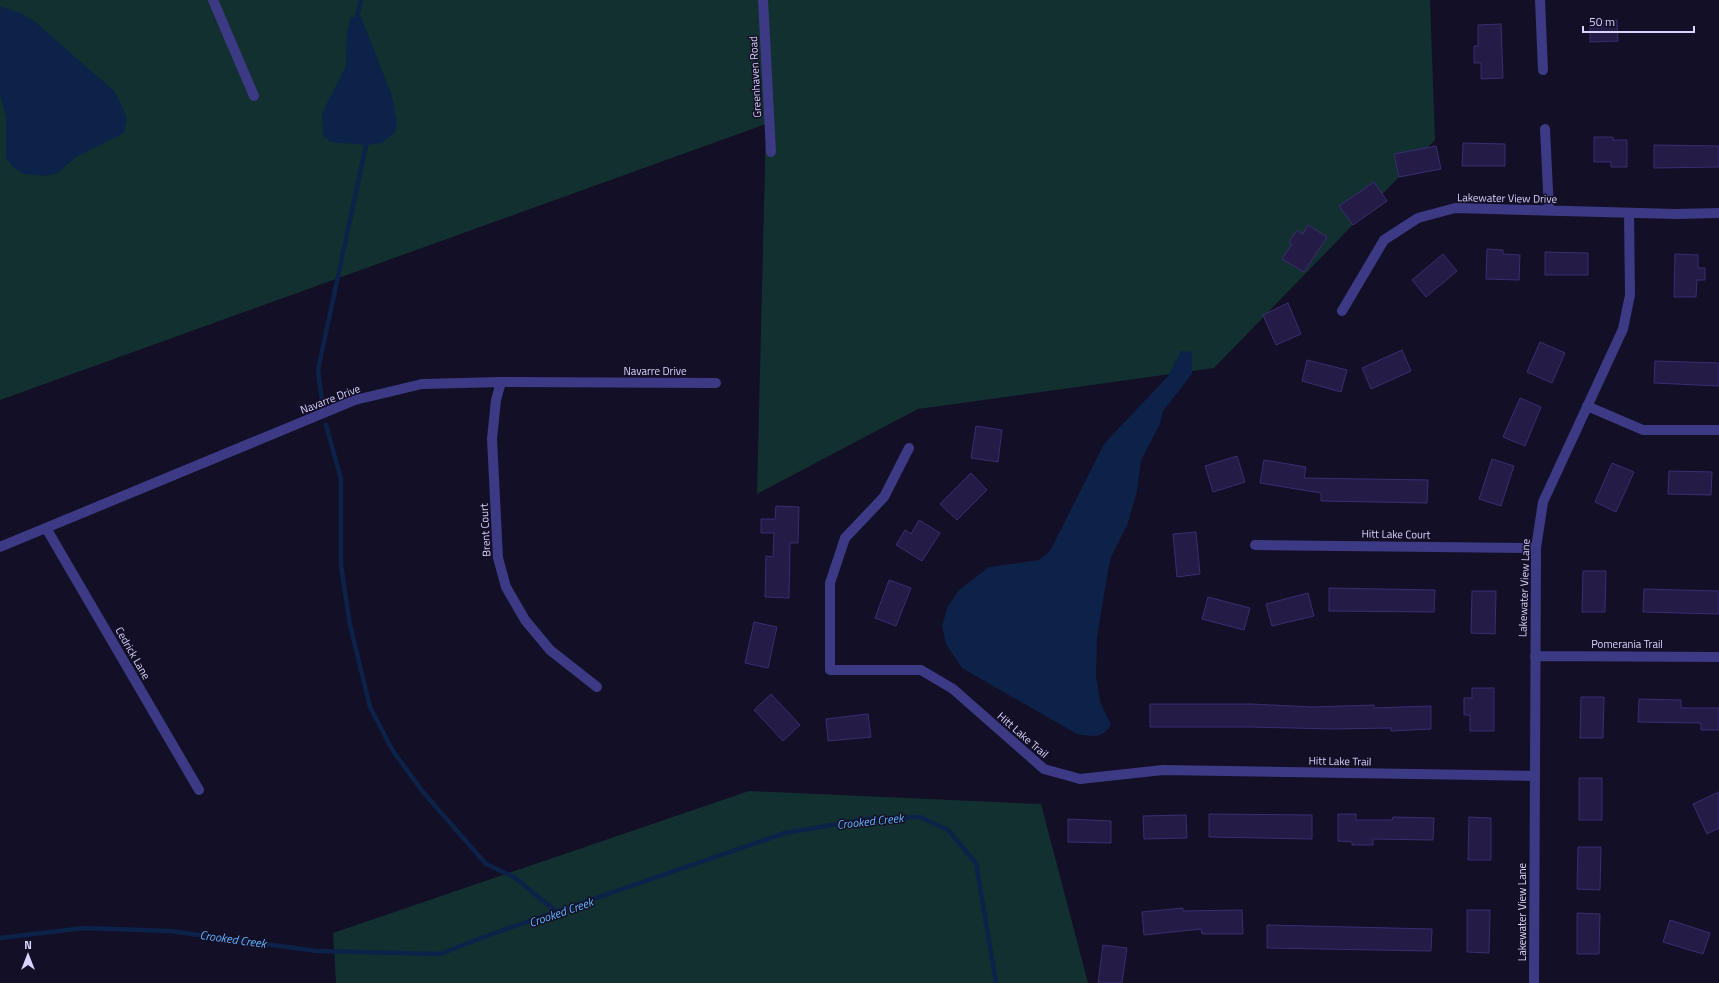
<svg xmlns="http://www.w3.org/2000/svg" width="1719" height="983" font-family="'Titillium Web',sans-serif">
	<rect width="100%" height="100%" fill="#130f26"/>
	<path fill="#12302f" d="M0 0H1430L1435 140 1214 368 918 409 757 494 766 124 0 400Z
		M749 791 1041 804 1088 983H336L333 933Z"/>
	<path fill="#0c2248" d="M0 6 20 13 34 21 115 92 127 118 124 133 76 157 59 172 46 176 24 174 14 168 6 158V117L0 94Z
		M351 17H361L392 96 397 124 395 132 382 143 366 145 331 142 323 136 322 113 346 66 347 32Z
		M1181 351 1192 352V374L1163 411 1160 424 1141 460 1137 491 1128 523 1111 557 1108 571 1097 637 1096 676 1100 701 1111 725C1101 740 1092 736 1077 734L962 668 946 644 942 626 948 606 959 590 989 567 1039 560 1050 551 1104 444 1168 376Z"/>
	<g fill="none" stroke-linecap="round" stroke-linejoin="round">
		<path stroke="#0c2248" stroke-width="4.5" d="M357 17 361 0
			M322 401 318 370 366 145
			M326 425 341 479V565L350 625 370 707 393 751 423 792 486 864 514 877 558 913
			M0 938 84 928 170 931 317 951 440 954 489 935 785 833 867 819 920 817 948 830 976 863 996 983"/>
	</g>
	<path fill="#241b47" stroke="#3b2d73" d="M1617 20 1618 41 1590 42V21Z
		M1501 24 1503 78 1481 79V63H1474V46H1478V25Z
		M1594 137H1613V140H1627V167H1611V162H1594Z
		M1463 143 1505 144V166H1462Z
		M1654 145 1719 146V167L1654 168Z
		M1436 146 1441 169 1399 177 1394 154Z
		M1374 182 1387 201 1353 225 1339 206Z
		M1308 225 1327 237 1304 272 1282 259 1292 244 1289 242 1297 230 1303 234Z
		M1487 249 1503 250V254L1520 255 1519 280 1486 279Z
		M1545 252 1588 253V275H1545Z
		M1443 254 1457 271 1426 297 1412 280Z
		M1675 254 1698 255V268H1705V280H1697L1696 297H1674Z
		M1288 303 1301 334 1276 345 1263 315Z
		M1540 342 1565 353 1552 383 1527 372Z
		M1402 350 1411 371 1371 389 1362 368Z
		M1307 360 1347 370 1341 392 1302 381Z
		M1655 361 1719 363V386L1654 383Z
		M1520 398 1541 407 1525 446 1503 437Z
		M976 426 1002 430 998 462 971 458Z
		M1237 456 1245 482 1213 492 1205 466Z
		M1492 459 1514 466 1501 506 1479 499Z
		M1264 460 1306 467 1304 478 1428 480 1427 503 1321 501V493L1260 483Z
		M1612 463 1634 472 1616 512 1595 502Z
		M1669 471 1712 472 1711 495 1668 494Z
		M971 473 987 490 957 520 940 504Z
		M776 506 799 507 798 543H790L789 598 765 597 766 556 773 557 774 533H761V519H775Z
		M919 520 940 533 922 561 896 545 905 530 911 534Z
		M1196 532 1200 574 1177 577 1173 534Z
		M1583 571H1606L1605 612H1582Z
		M889 580 911 588 896 626 875 618Z
		M1329 588 1435 590 1434 612 1329 611Z
		M1644 589 1719 591V614L1643 612Z
		M1472 591H1496L1495 634 1471 633Z
		M1308 593 1314 616 1272 626 1266 604Z
		M1208 597 1250 608 1244 630 1202 619Z
		M754 622 777 627 768 668 745 663Z
		M1472 688H1494V731H1470V715H1464V698H1472Z
		M771 694 800 725 783 741 754 710Z
		M1581 697H1604L1603 738H1580Z
		M1639 699 1681 700V708H1719V730H1701V723L1638 722Z
		M1150 704H1251L1313 707 1374 705V708L1431 706V729L1391 731V728L1332 729 1251 727H1150Z
		M868 714 871 737 828 741 826 719Z
		M1579 778H1602V820H1579Z
		M1719 792V828L1707 834 1693 804Z
		M1209 814 1312 815V839L1209 837Z
		M1338 814H1356V820H1392L1393 817 1434 818 1433 840 1373 839V845H1352V842L1338 841Z
		M1186 815 1187 838 1144 839 1143 816Z
		M1469 817 1491 818V860H1468Z
		M1068 819 1111 821V843L1068 842Z
		M1578 847H1601L1600 890 1577 889Z
		M1183 908V911L1242 910 1243 934H1202L1201 929 1144 935 1142 912Z
		M1467 910H1490L1489 953 1467 952Z
		M1577 913 1600 914 1599 954H1577Z
		M1670 920 1710 933 1703 954 1663 942Z
		M1267 925 1432 929 1431 951 1267 948Z
		M1103 945 1127 948 1122 983H1098Z"/>
	<g fill="none" stroke-linecap="round" stroke-linejoin="round">
		<path stroke="#3d3a85" stroke-width="10" d="M213 0 254 96
			M763 0 771 152
			M1540 0 1543 70
			M1545 129 1549 211
			M1342 311 1384 240 1418 218 1455 208 1676 214 1719 213
			M501 382 496 400 492 439 498 558 506 587 525 620 550 650 597 687
			M1587 406 1643 430H1719
			M909 448 884 497 845 538 830 583V670H921L953 689 1044 769 1080 779 1163 770 1534 776
			M46 528 199 790
			M1255 545 1536 548
			M0 547 355 400 422 384 501 382 716 383
			M1535 656 1719 657
			M1534 983 1536 548 1543 502 1623 329 1630 295 1629 213"/>
	</g>
	<g text-anchor="middle" dominant-baseline="central" stroke-width="3" stroke-linejoin="round" paint-order="stroke">
		<g font-size="11" fill="#d9d4ff" stroke="#130f26">
			<text transform="translate(755 77) rotate(-93)">Greenhaven Road</text>
			<text transform="translate(1507 198) rotate(1)">Lakewater View Drive</text>
			<text x="655" y="371">Navarre Drive</text>
			<text transform="translate(330 399) rotate(-21)">Navarre Drive</text>
			<text transform="translate(485 530) rotate(-93)">Brent Court</text>
			<text transform="translate(1396 534) rotate(1)">Hitt Lake Court</text>
			<text transform="translate(1524 588) rotate(-88)">Lakewater View Lane</text>
			<text x="1627" y="644">Pomerania Trail</text>
			<text transform="translate(133 653) rotate(60)">Cedrick Lane</text>
			<text transform="translate(1023 735) rotate(41)">Hitt Lake Trail</text>
			<text transform="translate(1340 761) rotate(1)">Hitt Lake Trail</text>
			<text transform="translate(1522 912) rotate(-90)">Lakewater View Lane</text>
		</g>
		<g font-size="12" font-style="italic" fill="#62b6ff" stroke="#130f26">
			<text transform="translate(870 821) rotate(-6)">Crooked Creek</text>
			<text transform="translate(561 912) rotate(-19)">Crooked Creek</text>
			<text transform="translate(233 939) rotate(8)">Crooked Creek</text>
		</g>
	</g>
	<g transform="translate(28 955)" stroke="#130f26" stroke-width="3" paint-order="stroke">
	<path d="M0-3L7 15L0 10L-7 15Z" fill="#d9d4ff"/>
	<text y="-6" font-size="11" font-weight="bold" text-anchor="middle" fill="#d9d4ff">N</text>
	</g>
	<path d="M1583 26v6h111v-6" fill="none" stroke="#d9d4ff" stroke-width="2"/>
	<text x="1589" y="26" font-size="12" fill="#d9d4ff" stroke="#130f26" stroke-width="3" paint-order="stroke">50 m</text>
</svg>
